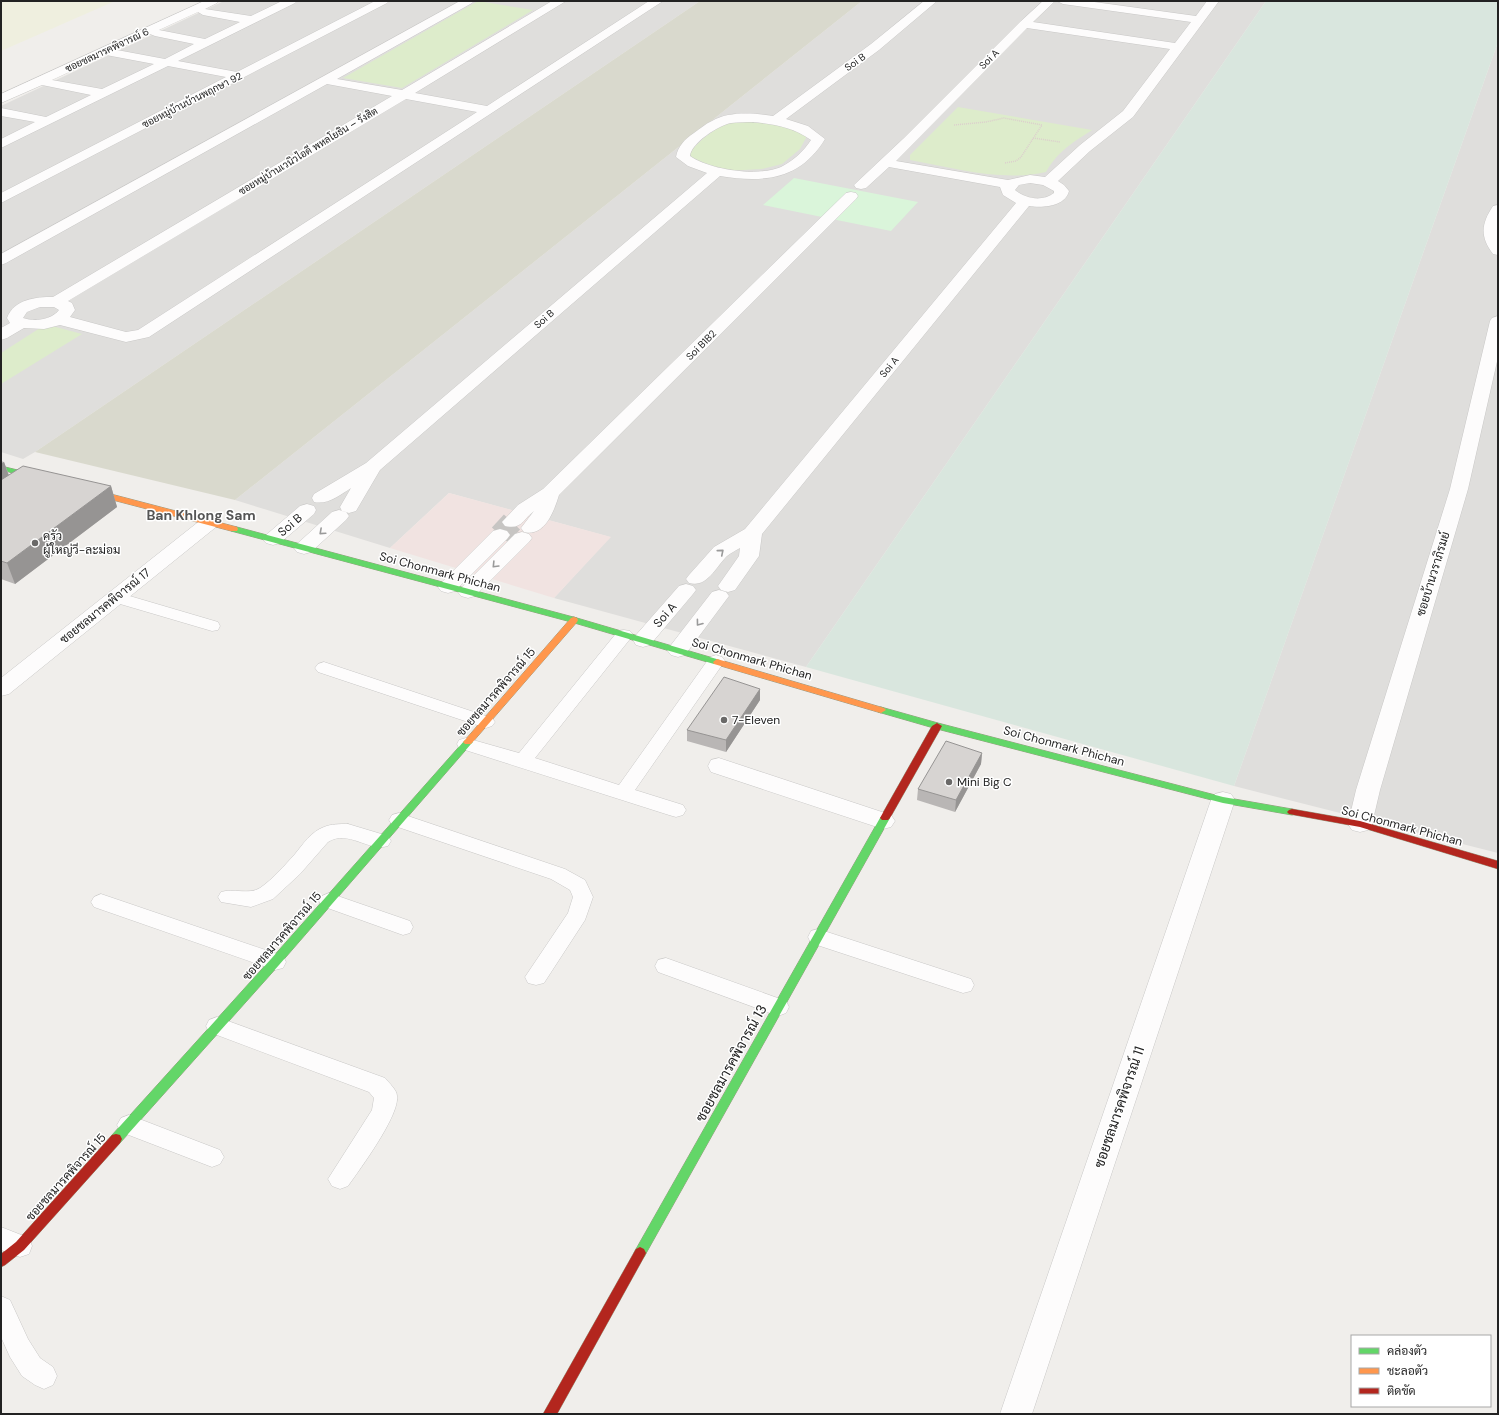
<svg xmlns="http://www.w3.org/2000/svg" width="1499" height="1415" font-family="'DM Sans',Sarabun,sans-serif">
	<rect width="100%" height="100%" fill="#f0eeeb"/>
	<path fill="#dfdedc" d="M224 1H700L35 452 23 459 1 452V106Z
		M862 1H1266L806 667 554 598 610 537 449 493 390 548 235 500Z
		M1498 42V853L1234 786Z"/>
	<path fill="#f1e3e1" d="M449 493 611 537 554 598 390 548Z"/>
	<path fill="#d9d9cd" d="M700 1H862L235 500 35 452Z"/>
	<path fill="#efefdf" d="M1 1H115L1 51Z"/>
	<path fill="#ddeccb" d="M478 1 533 10 402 88 343 78Z
		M958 107 1092 130C1072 143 1058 151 1046 172 1001 182 955 168 910 160V155Z
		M738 121 777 122 807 136 800 149 782 164 762 169 725 171 687 156C700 139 717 125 738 121Z
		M52 326 82 334 1 384V353L40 328Z"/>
	<path fill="#d9e6de" d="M1266 1H1498V42L1234 786 806 667Z"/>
	<path fill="#daf5da" d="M794 178 918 202 891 231 763 205Z"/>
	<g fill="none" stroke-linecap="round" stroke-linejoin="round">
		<path stroke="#c7c5c3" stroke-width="22" stroke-dasharray="22 11" stroke-linecap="butt" d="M500 535 512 522"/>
		<g stroke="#c9c8c7" stroke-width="1">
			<path id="lane" d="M116 592 218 622 220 626 218 630 212 631 110 601 108 597 110 593Z
				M624 630 630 631 633 635 630 639 535 758 619 785 710 657 716 655 722 657 725 661 722 665 635 790 683 805 686 810 683 815 676 817 669 815 459 748 457 744 459 740 466 738 519 753 618 631Z
				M324 662 492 718 495 722 492 726 486 728 318 672 315 668 318 664Z
				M399 813 565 869 585 880 593 897 585 920 544 983 536 985 528 983 525 977 568 913 573 897 570 890 551 879 392 825 389 820 392 815Z
				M348 824 388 836 391 841 388 846C368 852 348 829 328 842L300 874 273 899 251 907 221 902 218 897 221 892C233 888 249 895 260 888 273 879 285 865 295 854 303 844 312 831 324 827 331 824 340 824 348 824Z
				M329 893 410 921 413 927 410 933 403 935 322 906 319 901 322 896Z
				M101 894 283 956 286 962 283 968 275 970 94 907 91 902 94 897Z
				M818 929 971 979 974 985 971 991 963 993 811 943 808 937 811 931Z
				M666 958 786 1001 789 1007 786 1013 778 1016 658 972 655 966 658 960Z
				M217 1017 385 1078C389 1083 397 1090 397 1096 400 1115 360 1169 348 1186L340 1189 332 1186 328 1179 372 1110 374 1098 369 1092 209 1032 206 1026 209 1020Z
				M129 1115 220 1150 224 1157 220 1164 212 1167 121 1132 117 1125 121 1118Z
				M1 1227 29 1238 32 1246 29 1254 20 1257 1 1250Z
				M1 1296 10 1300 28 1339 40 1358 53 1367 57 1376 53 1385 44 1389 35 1385 22 1376 10 1357 1 1337Z"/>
		</g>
		<g stroke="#c9c8c7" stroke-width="1">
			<path id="street" d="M204 1H219L217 3 205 9 251 16 282 1H297L295 3 178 61 237 72 375 1H389L387 3 1 203V193L226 77 168 66 1 148V139L35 122 1 116V108L46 117 91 95 42 85 1 103V94ZM198 12 203 15 240 22 205 39 159 30ZM150 34 155 36 194 44 165 59 117 50ZM106 55 154 64 102 89 52 80Z
				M460 1H474L472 3 337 79 402 90 552 1H566L415 93 487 106 649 1H663L149 337 126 342 60 325 44 329 24 328 7 338 1 340V328L10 323 7 318C14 299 36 297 53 297L392 96 327 84 6 263 1 265V254ZM406 99 477 112 138 330 126 332 70 317 75 310 72 303 68 301ZM40 307H54L59 310C51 320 35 322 23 318L27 312Z
				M924 1H937L879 50 786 119 808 126 825 139C800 180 764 183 720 176L380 470 356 511 349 513 342 511 340 507 351 488C340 495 328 505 314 502L312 498 314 494 366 463 707 173 688 166 676 157C678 146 685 139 694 133 700 129 705 124 712 121 729 111 754 113 773 116L871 44ZM753 122C774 124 793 127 811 140 804 151 793 161 781 167 758 177 710 170 690 156 691 143 719 125 731 123 738 122 746 122 753 122Z
				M1043 1H1055L1033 22 1175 43 1191 22 1063 4 1057 1H1087L1196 16 1207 1H1219L1133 117 1090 151 1058 181 1064 185 1069 191C1065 207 1042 208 1029 206L762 534 759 556 735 590 728 592 721 590 718 586 739 556 740 548C736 550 731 553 727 556 715 568 707 588 689 583L686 579 689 575 714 547 745 529 1016 203 1003 195 1000 187 889 167 866 188 861 189 856 188 854 185 904 138 1020 22ZM1027 28 1170 49 1123 111 1080 145 1045 177 1030 175 1008 180 896 161ZM1030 183 1043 185 1054 191V193C1042 202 1026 199 1015 190L1019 185Z
				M851 192 856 193 858 196 856 199 559 495C554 511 545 537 524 532L521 528 534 511C523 519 522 530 505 526L502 522 518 505 543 489 846 193Z
				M1498 205V255L1493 254C1480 237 1481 224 1493 206Z
				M1498 316V357L1468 489 1380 790 1372 824 1368 830 1360 832 1352 830 1348 824 1356 790 1450 489 1490 321 1492 318Z
				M307 504 314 506 316 510 314 514 280 543 273 545 266 543 263 539 266 535 300 506Z
				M339 510 346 512 349 516 346 520 311 552 304 554 297 552 294 548 297 544 332 512Z
				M209 517 216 519 219 523 216 527 9 694 1 696V678L202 519Z
				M500 529 507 531 510 535 507 539 455 591 448 593 441 591 438 587 441 583 493 531Z
				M522 532 529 534 532 538 529 542 475 596 468 598 461 596 458 592 461 588 515 534Z
				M686 584 693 586 696 590 693 594 650 645 643 647 636 645 633 640 636 635 679 586Z
				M719 590 726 592 729 596 726 600 685 655 678 657 671 655 667 650 671 645 712 592Z
				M719 758 891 815 895 821 891 827 883 829 711 772 708 766 711 760Z
				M1223 792 1231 794 1235 800 1032 1414H1000L1211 800 1215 794Z"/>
		</g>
		<g stroke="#999a82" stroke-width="1">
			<path id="fast" d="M1 466 47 477 48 479 44 481 1 470Z
				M231 527H237L577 618 720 660 721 662 720 664H714L571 622 231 531 230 529Z
				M881 707 938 723 1223 797 1292 809 1295 810 1297 812 1295 814 1292 815 1223 803 937 729 878 712 876 710Z
				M468 739 473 742 471 744 279 965 120 1143 116 1144 112 1143 110 1139 112 1135 271 959 465 740Z
				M885 815 888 816 890 818 644 1257 640 1259 636 1257 634 1253 636 1249 880 818 882 816Z"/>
		</g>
		<g stroke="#999a82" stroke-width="1">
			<path id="slow" d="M82 488H88L237 527 238 529 237 531H231L82 492Z
				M574 617 577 618 578 620 577 622 471 744H465L463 742 465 740 571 618Z
				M717 659 884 708 886 710 881 713 714 664 713 662Z"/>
		</g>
		<g stroke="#999a82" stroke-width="1">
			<path id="jam" d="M937 723 942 726 890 818 888 820H882L880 818 932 726Z
				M1292 809 1360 821 1498 861V869L1360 827 1289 814 1287 812 1289 810Z
				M116 1134 120 1135 122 1139 120 1143 24 1250 5 1265 1 1267V1254L16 1242 112 1135Z
				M640 1247 644 1249 646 1253 644 1257 557 1414H543L636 1249Z"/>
		</g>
		<path stroke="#dccecd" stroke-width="1.5" stroke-dasharray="1 1" stroke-linecap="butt" d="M954 125 986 122 1004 118 1042 125 1021 157 1016 161 1005 163
			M1033 138 1060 142"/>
		<use href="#lane" fill="#fdfcfc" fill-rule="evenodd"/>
		<use href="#street" fill="#fdfcfc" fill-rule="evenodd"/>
		<use href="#fast" fill="#63d668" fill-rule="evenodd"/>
		<use href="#slow" fill="#ff974d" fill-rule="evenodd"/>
		<use href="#jam" fill="#b3261e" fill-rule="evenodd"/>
	</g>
	<path fill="#b9b6b5" d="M1 461 4 462 9 475 111 486 117 507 15 584 1 579Z
		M760 689V700L726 752 687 741V730Z
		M982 753 981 764 955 812 917 800 918 789Z"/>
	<path fill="#969493" d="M4 462 11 482 1 489V464Z
		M111 486 117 507 15 584 7 563Z
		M760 689V700L726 752V740Z
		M982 753 981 764 955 812 956 800Z"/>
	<path fill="#d7d4d2" stroke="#969493" d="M23 466 111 486 7 563 1 561V480Z
		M724 677 760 689 726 740 687 730Z
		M946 741 982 753 956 800 918 789Z"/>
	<defs><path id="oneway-chevron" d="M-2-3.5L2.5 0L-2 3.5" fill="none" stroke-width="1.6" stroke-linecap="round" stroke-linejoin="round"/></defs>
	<g stroke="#9a9a9a">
		<use href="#oneway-chevron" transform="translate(322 532) rotate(138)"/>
		<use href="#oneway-chevron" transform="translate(721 552) rotate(-40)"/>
		<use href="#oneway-chevron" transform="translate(495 565) rotate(134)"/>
		<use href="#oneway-chevron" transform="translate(699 623) rotate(127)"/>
	</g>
	<g fill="#6a6968" stroke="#fff" stroke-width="1.5">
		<circle cx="35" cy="543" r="4"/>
		<circle cx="724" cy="720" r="4"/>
		<circle cx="949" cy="782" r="4"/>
	</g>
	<g text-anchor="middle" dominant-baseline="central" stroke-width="3" stroke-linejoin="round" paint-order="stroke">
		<g font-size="10" fill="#222" stroke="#fff">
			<text transform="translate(107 50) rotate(-25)">ซอยชลมารคพิจารณ์ 6</text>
			<text transform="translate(989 59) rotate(-45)">Soi A</text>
			<text transform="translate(855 62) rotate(-36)">Soi B</text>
			<text transform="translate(192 100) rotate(-27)">ซอยหมู่บ้านบ้านพฤกษา 92</text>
			<text transform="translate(308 151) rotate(-31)">ซอยหมู่บ้านเวนิวไอดี พหลโยธิน – รังสิต</text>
			<text transform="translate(544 319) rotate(-41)">Soi B</text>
			<text transform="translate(701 345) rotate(-45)">Soi B1B2</text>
			<text transform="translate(889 367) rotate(-51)">Soi A</text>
		</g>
		<g font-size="12" fill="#222" stroke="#fff">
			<text transform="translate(290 525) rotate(-41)">Soi B</text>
			<text transform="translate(440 572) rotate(15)">Soi Chonmark Phichan</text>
			<text transform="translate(1433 574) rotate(-73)">ซอยบ้านวราภิรมย์</text>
			<text transform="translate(105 606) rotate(-39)">ซอยชลมารคพิจารณ์ 17</text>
			<text transform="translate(665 615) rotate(-49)">Soi A</text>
			<text transform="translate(752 659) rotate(16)">Soi Chonmark Phichan</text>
			<text transform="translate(496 692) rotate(-49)">ซอยชลมารคพิจารณ์ 15</text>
			<text transform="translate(1064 746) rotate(15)">Soi Chonmark Phichan</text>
			<text transform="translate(1402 826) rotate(15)">Soi Chonmark Phichan</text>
			<text transform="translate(282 936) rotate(-49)">ซอยชลมารคพิจารณ์ 15</text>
			<text transform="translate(66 1177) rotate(-48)">ซอยชลมารคพิจารณ์ 15</text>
		</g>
		<g font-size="12" fill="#222" stroke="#fff" text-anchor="start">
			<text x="43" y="536">ครัว<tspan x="43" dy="14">ผู้ใหญ่วี-ละม่อม</tspan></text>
			<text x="732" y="720">7-Eleven</text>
			<text x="957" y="782">Mini Big C</text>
		</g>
		<g font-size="14" font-weight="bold" fill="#555" stroke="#fff">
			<text x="201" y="515">Ban Khlong Sam</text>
		</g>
		<g font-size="14" fill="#222" stroke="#fff">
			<text transform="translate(731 1063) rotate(-61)">ซอยชลมารคพิจารณ์ 13</text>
			<text transform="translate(1119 1107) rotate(-71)">ซอยชลมารคพิจารณ์ 11</text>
		</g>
	</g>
	<rect width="1499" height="1415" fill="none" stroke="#222222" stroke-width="4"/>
	<rect x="1351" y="1335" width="140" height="72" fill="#ffffff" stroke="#a7a7a7"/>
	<rect x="1359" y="1348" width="20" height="6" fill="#63d668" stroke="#a7a7a7"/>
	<text x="1387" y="1355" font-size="12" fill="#222222">คล่องตัว</text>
	<rect x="1359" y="1368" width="20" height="6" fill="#ff974d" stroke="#a7a7a7"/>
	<text x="1387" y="1375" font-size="12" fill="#222222">ชะลอตัว</text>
	<rect x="1359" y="1388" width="20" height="6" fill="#b3261e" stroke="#a7a7a7"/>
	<text x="1387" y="1395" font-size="12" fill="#222222">ติดขัด</text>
</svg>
